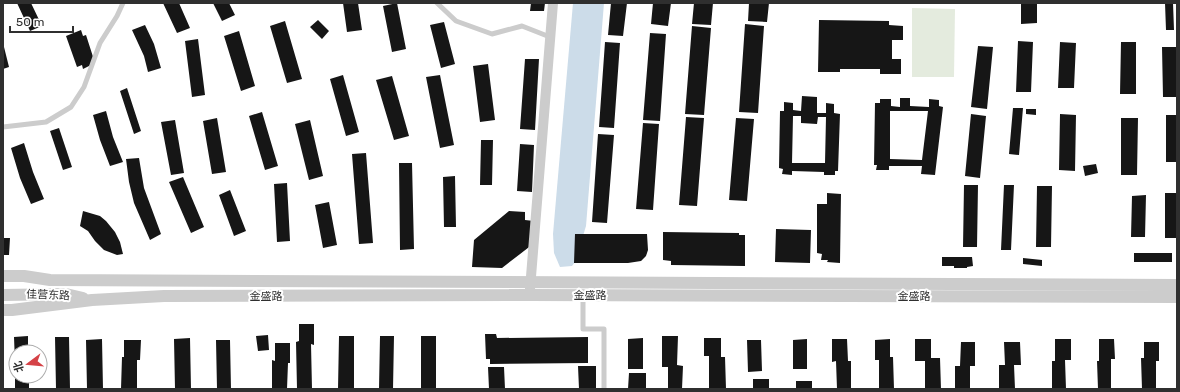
<svg xmlns="http://www.w3.org/2000/svg" width="1180" height="392" font-family="Rubik,'Noto Sans SC',sans-serif">
	<rect width="100%" height="100%" fill="#fff"/>
	<path fill="#e4ebde" d="M912 8 955 9 954 77H912Z"/>
	<path fill="#ccdce9" d="M573 3H604L586 226 575 262 572 266 560 267 554 253 553 234Z"/>
	<path fill="#161616" fill-rule="evenodd" d="M17 3H31L42 26 30 31Z
		M163 3H179L190 28 177 33Z
		M213 3H229L235 15 222 21Z
		M343 3H358L362 30 347 32Z
		M397 3 406 49 392 52 383 6Z
		M531 3H545L544 11H530Z
		M611 3H627L623 36 608 35Z
		M653 3H671L668 26 651 24Z
		M694 3H713L711 25 692 24Z
		M749 3H769L767 22 748 21Z
		M1021 3H1037V23L1021 24Z
		M1165 3H1173L1174 30H1166Z
		M318 20 329 31 322 39 310 27Z
		M819 20 889 21V25L903 26V40H892V59H901V74H880V69H840V72H818Z
		M285 21 302 79 287 83 270 26Z
		M444 22 455 64 441 68 430 25Z
		M745 24 764 26 758 113 739 112Z
		M145 25 154 44 161 68 148 72 144 56 132 30Z
		M692 26 711 28 704 115 685 114Z
		M81 30 83 36 86 35 95 63 83 69 82 65 77 67 66 36Z
		M239 31 255 86 241 91 224 36Z
		M650 33 666 34 660 121 643 120Z
		M198 39 205 95 192 97 185 41Z
		M1018 41 1033 42 1031 92H1016Z
		M605 42 620 43 614 128 599 127Z
		M1060 42 1076 43 1074 88H1058Z
		M1121 42H1136V94H1120Z
		M3 43 9 67 3 69Z
		M978 46 993 47 987 109 971 107Z
		M1162 47H1176L1177 97H1163Z
		M525 59H539L535 130 520 129Z
		M488 64 495 120 480 122 473 66Z
		M343 75 359 132 346 136 330 79Z
		M440 75 454 145 440 148 426 77Z
		M392 76 409 136 394 140 376 80Z
		M127 88 141 131 134 134 120 91Z
		M802 96 817 97V113H826V103L834 104V113L840 114 838 171H835V175H824V172L792 171V175L782 174 783 169 779 168 780 111H784V102L793 103V110L801 111ZM793 116H801V123L817 124 818 117H826L825 163H792Z
		M900 98H910V106L929 107V99L939 100V106L943 107 935 175 921 174 922 166H889V170H876L877 165H874L875 103H880V99H891V106L900 107ZM890 111H928L922 160 890 159Z
		M1013 108H1023L1019 155 1009 154Z
		M1026 109H1036V115L1026 114Z
		M106 111 113 137 123 162 110 166 100 140 93 115Z
		M262 112 278 166 265 170 249 116Z
		M971 114 986 116 980 178 965 176Z
		M1060 114 1076 115 1075 171 1059 170Z
		M1166 115H1177V162H1166Z
		M686 117 704 118 697 206 679 205Z
		M217 118 226 172 212 174 203 121Z
		M736 118 754 119 747 201 729 200Z
		M1121 118H1138L1137 175H1121Z
		M175 120 184 173 171 175 161 122Z
		M310 120 323 176 309 180 295 124Z
		M643 123 659 124 653 210 636 209Z
		M59 128 72 167 63 170 50 131Z
		M598 134 614 135 607 223 592 222Z
		M481 140H493L492 185H480Z
		M24 143 33 172 44 199 31 204 20 178 11 148Z
		M520 144 534 145 532 192 517 191Z
		M366 153 373 243 359 244 352 154Z
		M139 158 144 188 161 234 150 240 134 203 129 182 126 159Z
		M399 163H412L414 249 400 250Z
		M1096 164 1098 173 1085 176 1083 166Z
		M455 176 456 227H444L443 177Z
		M183 177 204 227 191 233 169 182Z
		M287 183 290 241 277 242 274 184Z
		M964 185H978L977 247H963Z
		M1004 185H1014L1011 250H1001Z
		M1037 186H1052L1051 247H1036Z
		M230 190 246 231 234 236 219 195Z
		M827 193 841 194 840 263 827 262 828 260H821L822 254 817 253V204H827Z
		M1165 193H1177V238H1165Z
		M1146 195 1145 237H1131L1132 196Z
		M329 202 337 245 323 248 315 205Z
		M83 211 100 216 106 221 115 232 120 242 123 254 117 255 104 250 95 241 88 231 80 226Z
		M509 211 525 212V220L534 221 533 244 502 268 472 267 474 240Z
		M776 229 811 230 810 263 775 262Z
		M663 232 739 233V235H745V266L671 265V261L663 260Z
		M575 234H647L648 250 646 256 641 261 628 263H574Z
		M3 238H10L9 255H3Z
		M1134 253H1172V262H1134Z
		M942 257H972L973 266 967 267V268H954V266H942Z
		M1023 258 1042 260V266L1023 264Z
		M299 324H314V345L311 344 312 389H297L296 342 299 341Z
		M485 334H496L497 338 588 337V363L490 364V359H486Z
		M268 335 269 350 258 351 256 336Z
		M28 336V352H16V363H15L14 337Z
		M339 336H354V389H338Z
		M380 336H394L393 389H379Z
		M421 336H436V389H421Z
		M662 336H678L677 365 683 366 682 389H668V367H662Z
		M55 337H69L70 389H56Z
		M190 338 191 389H175L174 339Z
		M643 338V369H628V339Z
		M704 338H721V357H725L726 389H709V356H704Z
		M102 339 103 389H87L86 340Z
		M807 339V369H793V340Z
		M832 339H847L848 361H851V389H837L836 361 832 362Z
		M890 339V357H893L894 389H879V360H875V340Z
		M915 339H931V358H940L941 389H925V361H915Z
		M1055 339H1071V360H1065L1066 389H1052V361H1055Z
		M1099 339H1114L1115 359H1111V389H1098L1097 361H1099Z
		M124 340H141L140 360H137V389H121L122 357H124Z
		M216 340H230L231 389H217Z
		M747 340H761L762 371 748 372Z
		M961 342H975V366H970V389H955V366H960Z
		M1004 342H1020L1021 365H1014L1015 389H999V365H1005Z
		M1144 342H1159V361H1156V389H1142L1141 358H1144Z
		M275 343H290V363H288L287 389H272V360L275 361Z
		M578 366H596V389H579Z
		M488 367H504L505 389H489Z
		M629 373H646V389H628Z
		M15 376H29V389H15Z
		M753 379H769V389H753Z
		M796 381H812V389H796Z"/>
	<g fill="none" stroke-linecap="round" stroke-linejoin="round">
		<path stroke="#ccc" stroke-width="5" d="M437 3 456 21 492 34 522 26 550 37
			M3 127 46 122 71 107 84 87 100 43 117 16 123 3
			M583 295V329H604V389"/>
		<path stroke="#ccc" stroke-width="10" d="M530 289 553 3"/>
		<path stroke="#ccc" stroke-width="12" d="M3 276H24L50 280 1177 285
			M3 295 66 294 83 298
			M3 310H12L92 300 164 296 529 295 1177 297"/>
	</g>
	<g text-anchor="middle" dominant-baseline="central" stroke-width="4" stroke-linejoin="round" paint-order="stroke">
		<g font-size="11" fill="#2f2f2f" stroke="#fff">
			<text transform="translate(48 295) rotate(2)">佳营东路</text>
			<text x="590" y="295">金盛路</text>
			<text x="266" y="296">金盛路</text>
			<text x="914" y="296">金盛路</text>
		</g>
	</g>
	<rect width="1180" height="392" fill="none" stroke="#2f2f2f" stroke-width="8"/>
	<g transform="translate(28 364) rotate(254)"><circle r="19" fill="#ffffff" stroke="#acacac"/>
	<path d="M0-3L7 15L0 10L-7 15Z" fill="#d54247"/>
	<text y="-6" font-size="11" font-weight="bold" text-anchor="middle" fill="#2f2f2f">北</text>
	</g>
	<path d="M10 26v6h63v-6" fill="none" stroke="#2f2f2f" stroke-width="2"/>
	<text x="16" y="26" font-size="12" fill="#2f2f2f" stroke="#ffffff" stroke-width="3" paint-order="stroke">50 m</text>
</svg>
